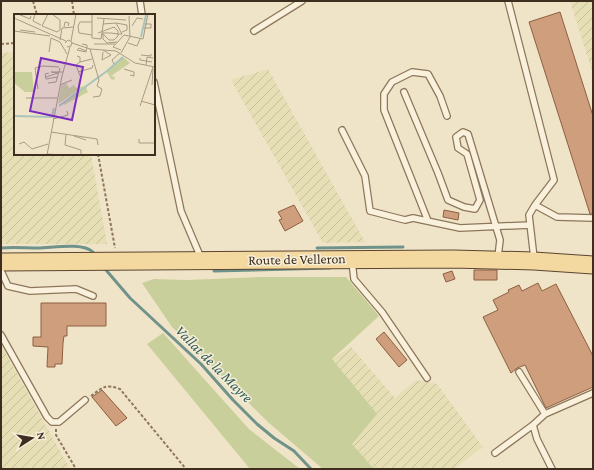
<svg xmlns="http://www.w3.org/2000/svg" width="594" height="470" font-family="'Crimson Pro',serif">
	<defs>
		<pattern id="farmland-furrows" width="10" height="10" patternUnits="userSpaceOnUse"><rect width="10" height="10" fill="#e6deb5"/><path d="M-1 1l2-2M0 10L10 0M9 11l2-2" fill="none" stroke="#c6bf9b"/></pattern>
	</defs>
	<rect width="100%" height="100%" fill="#f0e4c8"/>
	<path fill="url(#farmland-furrows)" d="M570 1H593V74L584 46Z
		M15 52V154H91L107 244H1V53Z
		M268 69 365 242 323 243 231 80Z
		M1 345 70 469H1Z
		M351 347 395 398 416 380 437 384 483 447 454 469H374L352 444 332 359Z"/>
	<path fill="#c9cf9b" d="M261 277H346L379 316 332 359 377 414 352 444 374 469H323L269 423 172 327 142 283 154 279 186 280Z
		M163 333 249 429 300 469H250L147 344Z"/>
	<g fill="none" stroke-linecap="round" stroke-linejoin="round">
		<path stroke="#6f938a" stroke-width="3" d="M1 248C13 247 26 248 38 248 52 248 82 242 93 252
			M317 248 403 247
			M106 270 130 298 201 364 233 400 257 424 274 438 294 451 311 469
			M214 271 330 268"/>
	</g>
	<path fill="#cf9f7d" stroke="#8d5f41" d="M560 12 593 116V214H590L529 22Z
		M294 205 303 221 285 231 279 220 282 219 278 212Z
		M444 210 459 213 458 220 443 217Z
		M474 270H497V280H474Z
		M452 271 455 279 446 282 443 274Z
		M538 283 542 291 556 284 593 356V387L546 408 525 365 517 368 511 373 483 317 498 310 493 300 509 292 508 290 519 285 522 291Z
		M41 303H106V326H67V336H64L63 343 62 364H55V367H47L48 347 33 346V337H41Z
		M384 332 407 360 399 367 376 339Z
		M102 390 127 418 116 426 92 397Z"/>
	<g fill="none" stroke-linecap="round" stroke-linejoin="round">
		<g stroke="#8d765c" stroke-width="8">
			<path id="lane" d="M140 1 142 15
				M508 1 554 180 535 205
				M254 31 302 1
				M154 82 181 211 201 258
				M404 92 438 173 448 200 464 207 475 209 480 200 467 154 458 148 456 137 463 132 468 134 500 240 498 257
				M342 130 365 176 370 211 405 220 413 218 460 228 530 225
				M428 221 384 110V94L392 82 412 72 428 74 440 96 447 116
				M534 258 529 215 535 205 557 217 593 218
				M352 261 354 279 382 312 427 378
				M1 271 8 286 30 291 76 289 93 296
				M1 335 47 417 52 422H59L85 400
				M519 372 545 414
				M533 425 537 439 552 469
				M495 453 533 425 545 414 593 393"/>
		</g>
		<g stroke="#5b4430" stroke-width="19">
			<path id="primary" d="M1 262 453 259 534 261 593 265"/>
		</g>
		<path stroke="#8d765c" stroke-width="2" stroke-dasharray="3 2" stroke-linecap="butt" d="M33 1 37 15
			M72 1 74 15
			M101 14V15
			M1 44 15 43
			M98 154 115 248
			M91 396C103 387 105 384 120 389L186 469
			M56 429V435L76 469"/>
		<use href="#lane" stroke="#faf1dc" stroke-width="5.5"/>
		<use href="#primary" stroke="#f3d9a0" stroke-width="17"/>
	</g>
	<g text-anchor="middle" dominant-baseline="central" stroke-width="3" stroke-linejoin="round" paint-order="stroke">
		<g font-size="14" fill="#3d2e20" stroke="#f7eed8">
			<text transform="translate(297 259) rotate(-1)">Route de Velleron</text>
		</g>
		<g font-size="15" font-style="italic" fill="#2f5d5a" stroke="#f7eed8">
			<text transform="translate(214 364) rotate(45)">Vallat de la Mayre</text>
		</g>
	</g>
	<g transform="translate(14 14)">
		<rect width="141" height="141" fill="#f0e4c8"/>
		<path d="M109 43 116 49 97 62 101 63 100 66 97 65 93 58ZM0 58H18L20 78H11L0 69ZM52 69 55 74 60 71 62 74 71 72 44 90 47 72ZM72 73 74 78 50 91 49 89Z" fill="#c9cf9b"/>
		<path fill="none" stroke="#a9c4bc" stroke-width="2" d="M127 23 132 1M45 92 93 57 109 43M0 102 38 103 40 94"/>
		<path fill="none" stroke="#a89b85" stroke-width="1" d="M4 0 16 5 17 2M21 0 19 7 27 11M34 0 28 12 43 18 46 16V6L38 0M78 0V24L87 25 90 5M0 4 52 27M83 4 112 6M102 9 113 11V16L108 18M118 12 123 4 129 5M50 13 51 8 55 9 54 12M130 14H137V10H131M6 16 21 18M0 17 36 22M84 19 100 13 104 17V22L100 26H95L88 19H97L104 20H108L102 9 89 10M89 20V25L93 29 103 28M78 21 65 19 64 12 66 8H78M46 26 48 14 60 13M57 27 62 0M51 29 54 26 58 28 57 32 53 33M58 29 76 35 102 37 121 49 141 53M114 29 123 32 126 25M68 30 73 31V34L72 37V38L63 36 65 34 72 37M80 30H101M76 35 85 66 83 72 88 75 86 82 79 83M89 36 97 41 88 46 89 38M107 36 99 33 110 21 129 25 134 0M35 38 37 24 46 28 53 40M107 39 116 23 115 2M127 41 137 42V40M63 42 66 43V48L62 51 66 62M126 44V46L138 48M66 48 78 45M100 50 98 46 106 39M132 51 133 43 139 44M110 55 120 58V62L116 61M64 58 78 54 79 51M35 59 31 60 32 65 43 63M32 63 44 59 37 58H49M34 69 42 68 46 54M46 71 58 66M138 71 139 55M24 75 21 54 29 52 45 53M12 84H43M127 87 141 91M126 92 139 53M39 105 54 101 53 97M37 118 83 125 84 131M52 120 51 131 67 136V140M60 122 72 126M125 125V129H141M5 130 10 128 18 135 34 130M33 140 47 141M33 141 48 62 56 33"/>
		<path fill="#7b2cbf" fill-opacity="0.15" stroke="#7b2cbf" stroke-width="2" d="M27 44 69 53 58 106 16 97Z"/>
		<rect width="141" height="141" fill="none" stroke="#3d2e20" stroke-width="2"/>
	</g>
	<rect width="594" height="470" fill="none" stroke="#3d2e20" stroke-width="4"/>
	<g transform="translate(32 438) rotate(78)" stroke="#f7eed8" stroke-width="3" paint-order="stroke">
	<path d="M0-3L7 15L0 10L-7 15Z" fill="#3d2e20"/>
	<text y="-6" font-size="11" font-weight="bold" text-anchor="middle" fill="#3d2e20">N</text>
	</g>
</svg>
